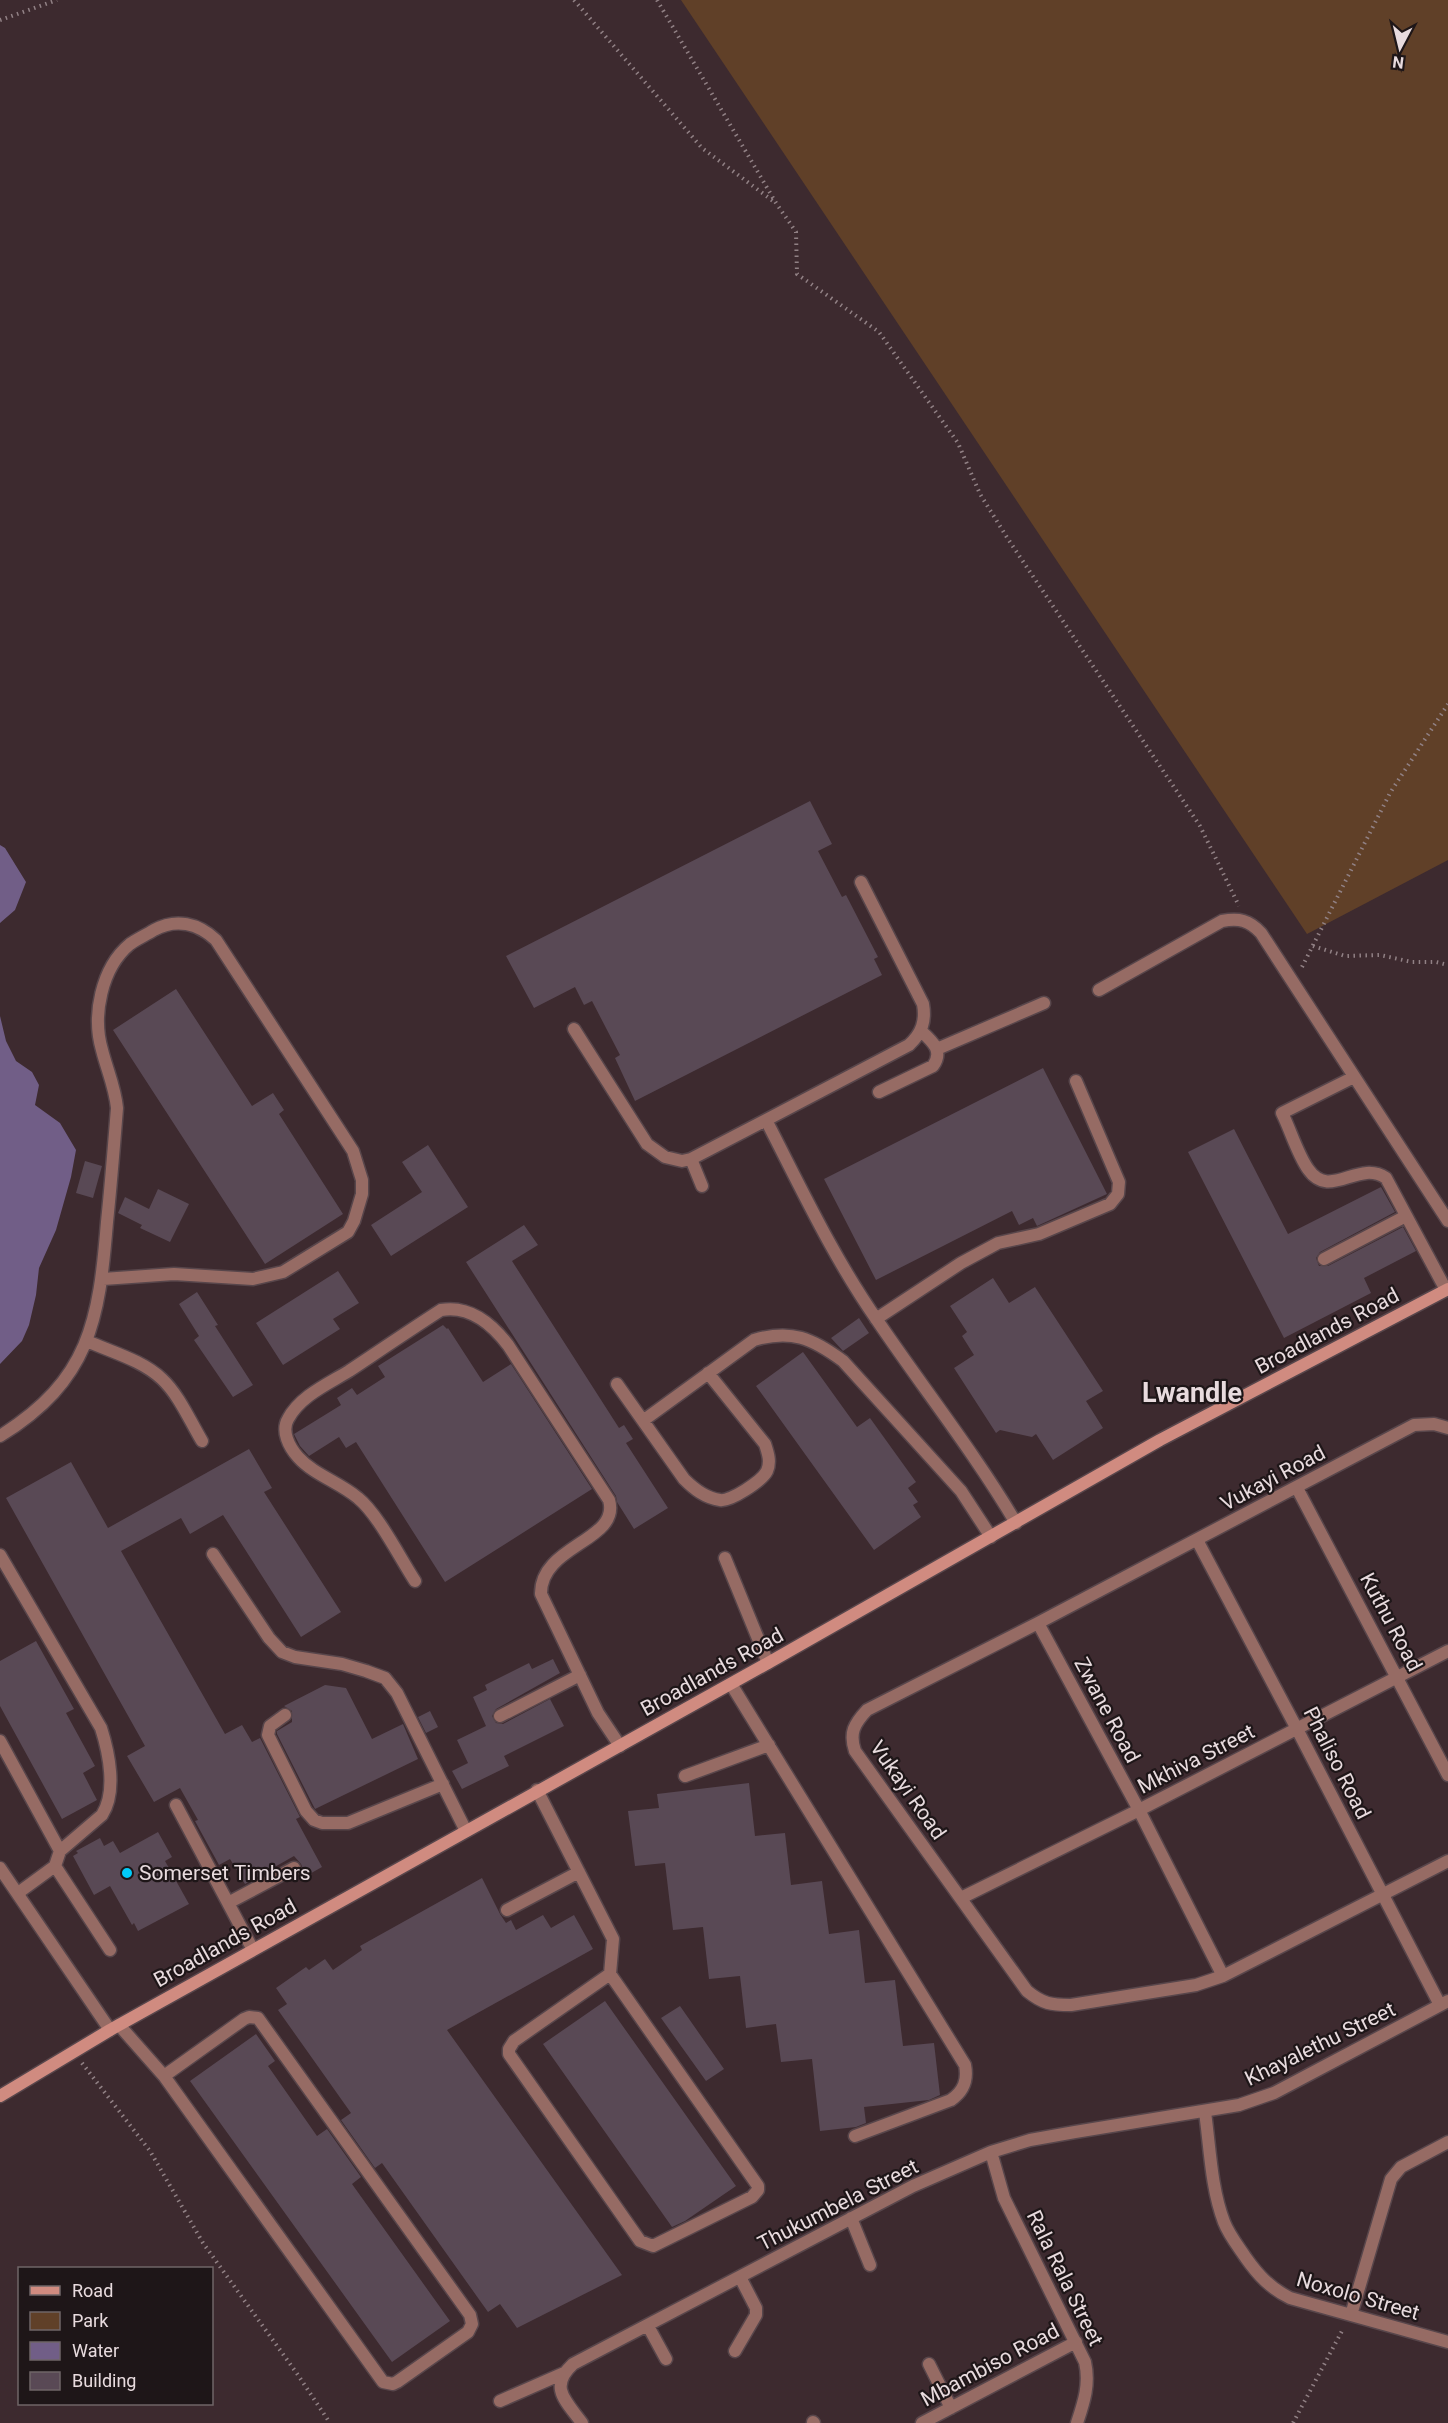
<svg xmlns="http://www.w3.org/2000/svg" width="1448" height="2423" font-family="Roboto,sans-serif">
	<rect width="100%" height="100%" fill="#3d2a2f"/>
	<path fill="#604028" d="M681 0H1448V860L1307 934Z"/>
	<path fill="#715e87" d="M0 845 5 848 26 882 15 910 0 923Z
		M0 1016 6 1041 16 1061 32 1072 39 1085 35 1105 60 1123 76 1150 71 1177 56 1230 39 1268 36 1295 29 1325 22 1341 0 1364Z"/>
	<path fill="#594955" d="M810 801 832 844 818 851 842 897 846 895 878 957 874 959 882 975 635 1101 615 1058 620 1055 592 1001 584 1005 575 987 534 1008 506 956Z
		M176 989 252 1106 273 1093 284 1110 279 1114 343 1214 265 1264 113 1030Z
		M1043 1068 1107 1194 1037 1226 1033 1218 1019 1225 1012 1211 876 1280 824 1179Z
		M1234 1129 1288 1234 1381 1187 1395 1212 1320 1252 1316 1258 1319 1266H1328L1403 1227 1416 1251 1364 1278 1371 1293 1284 1338 1188 1152Z
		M428 1145 468 1207 391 1256 371 1225 422 1192 402 1162Z
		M85 1161 102 1166 93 1198 76 1193Z
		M158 1189 189 1204 170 1242 140 1228 142 1225 118 1213 125 1197 149 1209Z
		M524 1225 538 1245 512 1261 619 1428 624 1425 633 1439 626 1443 668 1508 634 1529 617 1502 616 1496 466 1262Z
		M338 1271 359 1303 333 1319 340 1329 283 1365 256 1323Z
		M993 1278 1009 1303 1035 1287 1103 1391 1086 1401 1103 1428 1053 1460 1036 1434 1032 1437 1000 1430 996 1433 954 1368 974 1355 962 1336 967 1332 950 1306Z
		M197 1292 218 1325 215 1326 253 1385 233 1397 194 1340 199 1336 179 1304Z
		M859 1318 869 1333 843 1351 831 1338Z
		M443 1325 447 1329 448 1328 483 1382 511 1364 592 1489 445 1582 356 1442 346 1448 339 1437 309 1456 300 1446 294 1434 341 1405 337 1398 352 1388 357 1395 385 1377 378 1366Z
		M803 1352 857 1427 870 1418 916 1482 908 1488 918 1502 913 1505 921 1517 874 1550 756 1386Z
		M249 1449 272 1488 264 1492 341 1612 301 1637 223 1515 190 1534 181 1518 121 1551 225 1734 242 1725 252 1742 260 1738 300 1817 296 1819 322 1867 306 1876 301 1864 294 1856 245 1884 230 1859 219 1865 195 1821 198 1820 180 1788 154 1802 127 1756 145 1746 6 1498 71 1462 108 1528Z
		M36 1641 74 1709 66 1713 95 1766 83 1773 97 1800 62 1819 0 1706V1661Z
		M553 1659 560 1673 496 1709 492 1716 496 1723 503 1724 550 1699 564 1726 504 1756 509 1766 462 1789 452 1771 468 1763 457 1740 486 1726 473 1697 487 1690 485 1685 529 1663 532 1669Z
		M325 1685 346 1688 372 1739 403 1724 418 1759 315 1809 277 1734V1731L292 1722V1711L284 1706Z
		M430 1711 438 1727 426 1733 418 1717Z
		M749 1783 755 1836 785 1833 791 1885 822 1881 829 1934 859 1930 865 1983 895 1980 903 2046 934 2043 940 2095 929 2100 864 2107 866 2123 856 2127 820 2131 812 2059 781 2062 776 2024 746 2028 740 1976 709 1979 703 1927 673 1930 665 1863 635 1866 628 1811 659 1808 657 1794Z
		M158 1832 172 1857 165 1861 189 1904 138 1931 134 1923 132 1925 110 1886 94 1895 73 1856 78 1853 76 1851 100 1838 104 1846 113 1841 120 1853Z
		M482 1878 500 1914 506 1923 511 1920 516 1930 543 1915 551 1928 574 1915 593 1949 447 2030 622 2275 517 2328 500 2304 488 2312 382 2163 375 2168 341 2120 351 2113 278 2010 287 2004 276 1988 306 1967 309 1970 325 1959 333 1970 362 1950 360 1946Z
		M605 2001 736 2186 685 2221 672 2227 543 2044Z
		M680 2006 724 2069 706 2081 661 2018Z
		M256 2034 275 2061 268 2066 317 2136 327 2129 361 2177 352 2184 450 2321 392 2362 190 2081Z"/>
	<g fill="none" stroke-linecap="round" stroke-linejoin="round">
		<g stroke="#58464b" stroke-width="15">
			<path id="lane" d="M1099 990 1222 921C1239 918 1249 920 1261 933L1448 1221
				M574 1029 647 1144 665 1157 682 1161 691 1159 766 1120C801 1188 833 1257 877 1320 923 1388 974 1452 1016 1523
				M937 1049 1044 1003
				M1354 1077 1282 1113C1291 1131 1297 1153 1308 1169 1330 1201 1358 1159 1386 1178L1446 1290
				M879 1092 933 1066C944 1051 932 1041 921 1031
				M766 1120 909 1045C922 1033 926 1021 923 1004L861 882
				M691 1159 702 1186
				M1324 1259 1406 1216
				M876 1319 961 1263 998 1243 1039 1234 1110 1204 1118 1194 1119 1182 1076 1081
				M87 1341C111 1352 142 1360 162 1379 179 1395 190 1421 202 1441
				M617 1384 684 1479C694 1489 705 1498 720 1500 730 1502 762 1481 767 1471 771 1462 768 1453 765 1444L708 1373
				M644 1420 754 1340C791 1329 812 1338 843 1361L961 1491 991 1537
				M0 1436C90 1380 99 1321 107 1222 111 1184 114 1146 117 1108 115 1087 107 1070 102 1050 92 1016 101 968 130 944 137 939 146 935 154 930 176 918 198 923 216 940L353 1151 362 1180V1194L354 1221 348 1232 283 1272 253 1279 174 1274 103 1279
				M213 1554 269 1638 282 1652 295 1657 342 1664 366 1671 385 1678 397 1693 466 1831
				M0 1555 101 1728C109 1753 117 1792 102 1815L60 1851 55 1866 18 1893
				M725 1558 768 1663
				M415 1581C400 1558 378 1514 358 1498 339 1482 314 1475 298 1457 289 1447 281 1431 288 1419 300 1396 328 1384 349 1371 379 1351 410 1330 441 1310 469 1305 492 1324 508 1345L609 1500C621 1541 540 1545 541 1594L598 1713 620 1746
				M731 1684 965 2065C968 2080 964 2091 951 2100L855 2136
				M285 1715 270 1726 268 1735 306 1811 314 1820 322 1823H348L443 1784
				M500 1716 580 1675
				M0 1741 60 1851
				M685 1776 769 1745
				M537 1790 613 1939 610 1974
				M176 1805 253 1950
				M55 1866 110 1950
				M228 1903 294 1868
				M507 1910 579 1872
				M610 1974 758 2186V2190L752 2197 653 2246 640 2241 509 2054V2049L514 2041Z
				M119 2025 164 2076 383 2382 393 2384 397 2382 468 2332 472 2324 470 2315 258 2018 249 2017 244 2019 164 2076"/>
		</g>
		<g stroke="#58464b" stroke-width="15">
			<path id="street" d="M1448 1428 1434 1424 1414 1425 1038 1623 867 1710C854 1724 849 1733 855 1751L1027 1991C1043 2004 1051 2005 1071 2005L1196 1985 1223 1976 1448 1861
				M1297 1488 1448 1775
				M1197 1540 1297 1729 1440 2005
				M1038 1623 1139 1810 1223 1976
				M0 1868 110 2030
				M961 1898 1139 1810 1448 1651
				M1205 2112C1210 2148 1211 2188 1224 2222 1229 2235 1238 2246 1246 2258 1258 2275 1270 2288 1290 2298L1448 2342
				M991 2152 1004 2198 1085 2362C1090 2384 1084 2402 1077 2423
				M851 2218 870 2265
				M1351 2315 1391 2179 1401 2167 1448 2142
				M648 2326 666 2359
				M735 2351 756 2315V2308L740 2277
				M929 2364 951 2408
				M500 2401 564 2373
				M813 2422 814 2423
				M582 2423C566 2401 548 2387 573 2364L913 2186 991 2152 1030 2140 1075 2132 1239 2105 1274 2093 1448 2001
				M922 2423 1076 2342"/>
		</g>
		<g stroke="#58464b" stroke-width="15">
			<path id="secondary" d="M0 2096 110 2030 768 1663 1160 1440 1448 1289"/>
		</g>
		<path stroke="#918185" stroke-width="4" stroke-dasharray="1.5 4.5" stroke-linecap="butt" d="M574 0 702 148 773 201
			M657 0 776 203 796 232 797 274 879 332 958 443 980 494 1008 539 1200 826 1239 906
			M0 20 57 0
			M1313 946 1345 956 1380 955 1412 962H1436L1448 965
			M1302 967 1390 793 1448 704
			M82 2063 150 2151 203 2243 298 2375 330 2423
			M1293 2423 1343 2329"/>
		<use href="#lane" stroke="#966b64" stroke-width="12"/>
		<use href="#street" stroke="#966b64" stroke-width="12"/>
		<use href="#secondary" stroke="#d08b80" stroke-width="12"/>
	</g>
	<circle fill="#01cbf9" stroke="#1e1618" stroke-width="2" cx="127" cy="1873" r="6"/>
	<g text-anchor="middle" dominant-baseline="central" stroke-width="4.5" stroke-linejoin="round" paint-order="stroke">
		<g font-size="21" fill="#e8dbde" stroke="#1e1618">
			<text transform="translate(1327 1331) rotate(-28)">Broadlands Road</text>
			<text transform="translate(1273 1478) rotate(-28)">Vukayi Road</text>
			<text transform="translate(1391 1622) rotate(62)">Kuthu Road</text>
			<text transform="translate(712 1672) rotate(-29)">Broadlands Road</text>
			<text transform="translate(1107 1710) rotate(62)">Zwane Road</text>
			<text transform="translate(1196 1759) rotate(-27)">Mkhiva Street</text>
			<text transform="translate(1337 1763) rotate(63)">Phaliso Road</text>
			<text transform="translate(908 1790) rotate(55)">Vukayi Road</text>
			<text transform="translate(225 1943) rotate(-29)">Broadlands Road</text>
			<text transform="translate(1320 2044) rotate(-26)">Khayalethu Street</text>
			<text transform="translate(838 2205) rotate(-27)">Thukumbela Street</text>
			<text transform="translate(1065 2278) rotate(64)">Rala Rala Street</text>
			<text transform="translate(1358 2296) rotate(16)">Noxolo Street</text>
			<text transform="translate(990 2365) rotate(-28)">Mbambiso Road</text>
		</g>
		<g font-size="21" fill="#e8dbde" stroke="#1e1618" text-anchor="start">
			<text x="139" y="1873">Somerset Timbers</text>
		</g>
		<g font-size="27" font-weight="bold" fill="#e8dbde" stroke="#1e1618">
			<text x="1192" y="1393">Lwandle</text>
		</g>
	</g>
	<rect x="18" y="2267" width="195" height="138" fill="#1e1618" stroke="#6f6567" stroke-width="1.5"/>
	<rect x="30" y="2286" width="30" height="9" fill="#d08b80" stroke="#6f6567" stroke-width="1.5"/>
	<text x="72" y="2297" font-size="18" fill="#e8dbde">Road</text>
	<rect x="30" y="2312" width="30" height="18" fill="#604028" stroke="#6f6567" stroke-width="1.5"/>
	<text x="72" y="2327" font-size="18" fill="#e8dbde">Park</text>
	<rect x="30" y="2342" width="30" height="18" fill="#715e87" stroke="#6f6567" stroke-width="1.5"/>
	<text x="72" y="2357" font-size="18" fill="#e8dbde">Water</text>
	<rect x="30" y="2372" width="30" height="18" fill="#594955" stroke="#6f6567" stroke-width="1.5"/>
	<text x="72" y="2387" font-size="18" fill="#e8dbde">Building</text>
	<g transform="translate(1400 48) rotate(187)" stroke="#1e1618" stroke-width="4.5" paint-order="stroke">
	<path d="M0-4.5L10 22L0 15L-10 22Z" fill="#e8dbde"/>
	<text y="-9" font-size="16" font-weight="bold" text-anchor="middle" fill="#e8dbde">N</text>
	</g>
</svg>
